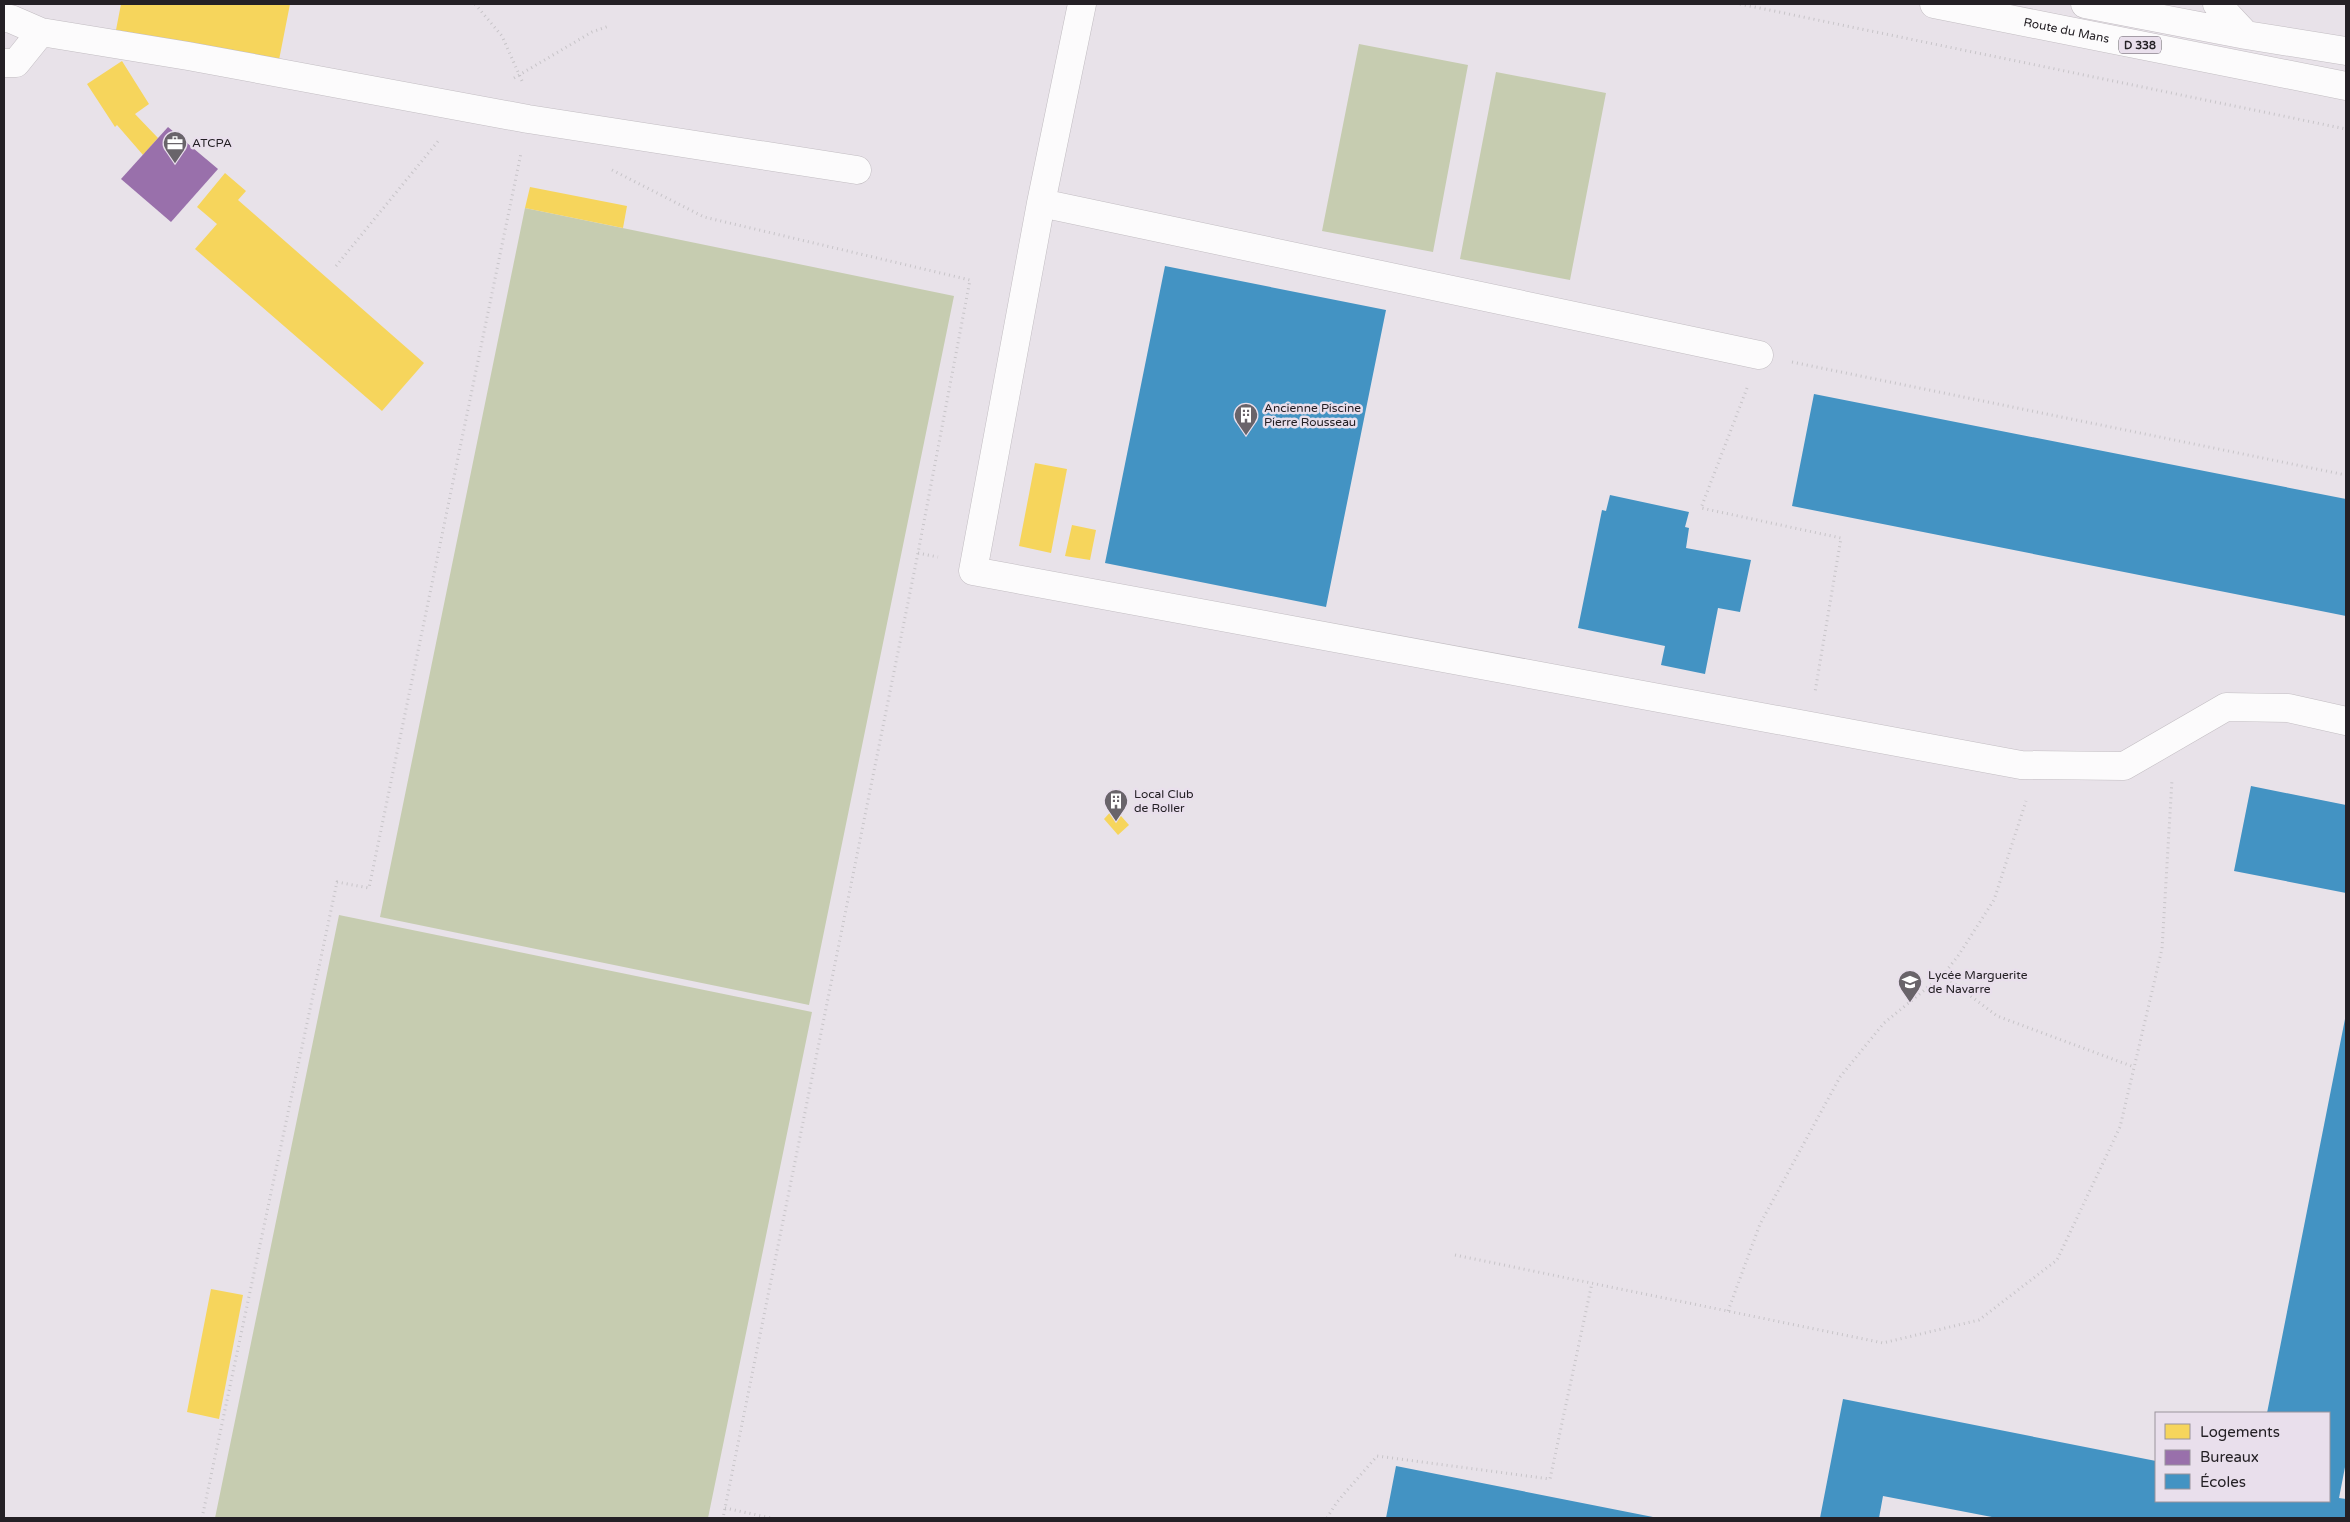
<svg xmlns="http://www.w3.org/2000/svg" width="2350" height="1522" font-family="'Varela Round',sans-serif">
	<rect width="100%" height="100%" fill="#e8e2e9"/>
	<path fill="#c6ccb0" d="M1359 44 1468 65 1433 252 1322 231Z
		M1496 72 1606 93 1570 280 1460 259Z
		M525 208 954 296 809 1005 380 917Z
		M339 915 812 1012 708 1518H215Z"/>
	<path fill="#f6d55c" d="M121 4H290L279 60 116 30Z
		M122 61 149 104 135 114 158 138 143 155 117 125 115 127 87 84Z
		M225 173 246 191 238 200 424 363 382 411 195 249 217 224 197 207Z
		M530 187 627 206 623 228 525 208Z
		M1035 463 1067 469 1051 553 1019 546Z
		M1072 525 1096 530 1090 560 1065 556Z
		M1114 808 1129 825 1118 835 1104 819Z
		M211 1289 243 1295 219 1419 187 1412Z"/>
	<path fill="#9970ab" d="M168 127 218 169 171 222 121 179Z"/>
	<path fill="#4393c3" d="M1165 266 1386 310 1326 607 1105 563Z
		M1814 394 2346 499V616L1792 506Z
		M1610 495 1689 512 1685 527 1689 528 1686 548 1751 560 1740 612 1718 608 1705 674 1661 665 1665 646 1578 628 1602 510 1606 511Z
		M2251 786 2346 805V893L2234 871Z
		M2345 1019 2346 1462 2339 1498 2346 1499V1518H1997L1883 1496 1879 1518H1820L1843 1399 2156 1461V1501H2329V1413H2267Z
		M1396 1466 1653 1517V1518H1386Z"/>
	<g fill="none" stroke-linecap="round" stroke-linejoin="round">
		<g stroke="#c2bdc2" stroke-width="29">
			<path id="minor" d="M1082 4 1041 203 973 571 2021 765 2124 766 2226 707 2288 708 2346 721
				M2085 4 2246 35 2346 51
				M2217 4 2246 35
				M4 18 11 19 41 32 188 56 528 119 857 170
				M4 63H16L41 32
				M1041 203 1759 355"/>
		</g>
		<g stroke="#c2bdc2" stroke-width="29">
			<g id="major">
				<path id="s1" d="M1934 4 2346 86"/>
			</g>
		</g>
		<path stroke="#c7c4c8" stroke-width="3" stroke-dasharray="1 4" stroke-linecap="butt" d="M475 4 502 36 522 81
			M1740 4 2346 129
			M514 78 592 32 609 26
			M612 170 704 217 970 280 918 553 723 1518
			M336 266 439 140
			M1792 362 2346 475
			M1747 388 1701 508 1841 538 1815 692
			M918 553 938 557
			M1943 975 1997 1016 2134 1067
			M1455 1255 1883 1343 1979 1320 2057 1260 2120 1127 2162 949 2172 780
			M1728 1311 1760 1224 1840 1077 1884 1023 1943 975 1958 956 1994 900 2026 801
			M725 1508 771 1518
			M202 1518 337 882 369 888 521 153
			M1327 1518 1337 1502 1377 1456 1550 1479 1592 1283"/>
		<use href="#minor" stroke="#fcfbfc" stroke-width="28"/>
		<use href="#major" stroke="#fcfbfc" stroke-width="28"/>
	</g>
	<defs>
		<g id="office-pin" transform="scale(1.25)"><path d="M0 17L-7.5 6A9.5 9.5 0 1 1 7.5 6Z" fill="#69646a" stroke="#e9dfec"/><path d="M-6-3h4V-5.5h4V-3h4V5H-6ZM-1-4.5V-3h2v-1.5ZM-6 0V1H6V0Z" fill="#fff"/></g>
		<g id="building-pin" transform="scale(1.25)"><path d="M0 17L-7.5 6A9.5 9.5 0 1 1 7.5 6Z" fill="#69646a" stroke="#e9dfec"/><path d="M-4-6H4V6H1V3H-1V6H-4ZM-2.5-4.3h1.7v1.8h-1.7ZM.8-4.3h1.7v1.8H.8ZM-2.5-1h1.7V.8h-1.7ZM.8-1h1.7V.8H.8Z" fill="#fff"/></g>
		<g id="school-pin" transform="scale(1.25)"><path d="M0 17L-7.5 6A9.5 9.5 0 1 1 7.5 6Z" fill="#69646a" stroke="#e9dfec"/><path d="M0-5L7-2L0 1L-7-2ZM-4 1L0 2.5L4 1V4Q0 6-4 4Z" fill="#fff"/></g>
	</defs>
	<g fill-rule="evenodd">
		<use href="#office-pin" x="175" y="143"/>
		<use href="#building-pin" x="1246" y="415"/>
		<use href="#building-pin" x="1116" y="801"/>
		<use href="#school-pin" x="1910" y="982"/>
	</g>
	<g text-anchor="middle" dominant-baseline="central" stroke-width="5" stroke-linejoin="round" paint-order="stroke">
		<rect fill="#e9dfec" stroke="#5f5961" stroke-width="1" x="2119" y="36.5" width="42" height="17" rx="4"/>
		<g font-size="11" font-weight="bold" fill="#242025">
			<text x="2140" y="45">D 338</text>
		</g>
		<g font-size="12" fill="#242025" stroke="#e9dfec">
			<text stroke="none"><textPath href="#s1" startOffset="135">Route du Mans</textPath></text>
		</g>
		<g font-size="12" fill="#242025" stroke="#e9dfec" text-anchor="start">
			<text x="192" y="143">ATCPA</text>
			<text x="1264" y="408">Ancienne Piscine<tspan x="1264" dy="14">Pierre Rousseau</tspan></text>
			<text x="1134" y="794">Local Club<tspan x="1134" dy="14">de Roller</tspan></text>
			<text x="1928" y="975">Lycée Marguerite<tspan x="1928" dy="14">de Navarre</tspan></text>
		</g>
	</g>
	<rect width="2350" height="1522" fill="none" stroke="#242025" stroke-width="10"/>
	<rect x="2155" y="1412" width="175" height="90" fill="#e9dfec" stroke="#9a939c"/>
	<rect x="2165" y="1424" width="25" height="15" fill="#f6d55c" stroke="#9a939c"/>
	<text x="2200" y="1437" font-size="15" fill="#242025">Logements</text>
	<rect x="2165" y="1450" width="25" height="15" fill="#9970ab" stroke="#9a939c"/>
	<text x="2200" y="1462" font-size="15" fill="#242025">Bureaux</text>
	<rect x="2165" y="1474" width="25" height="15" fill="#4393c3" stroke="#9a939c"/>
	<text x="2200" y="1487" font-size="15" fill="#242025">Écoles</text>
</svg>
